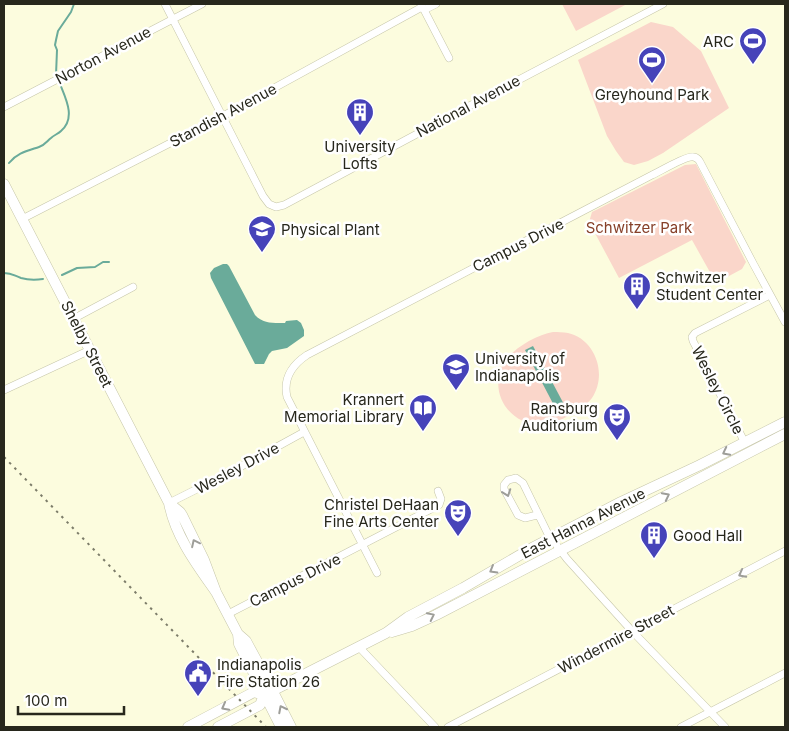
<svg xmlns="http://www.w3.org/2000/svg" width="789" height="731" font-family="Inter,sans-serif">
	<rect width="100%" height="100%" fill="#fcfcde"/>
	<path fill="#fad6ca" d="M562 4H627L576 31Z
		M651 22 673 27 701 51 729 108 663 153 648 161 634 165 624 162 616 151 607 136 578 60Z
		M696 164 746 262 742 269 716 283 692 240 619 278 589 222 592 212 685 165Z
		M553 332C558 332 563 332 568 333 595 339 608 374 592 398 586 406 577 411 568 416 561 420 552 425 543 425 513 426 490 398 501 368 508 351 535 335 553 332Z"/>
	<path fill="#6aab9a" d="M223 264H227L229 266 255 315C263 324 274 323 285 323L286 321 297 320 301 323 304 330V336L287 348 272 351 269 354 264 364H255L211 278 210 273 214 268Z
		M533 346 567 410 559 415 525 350Z"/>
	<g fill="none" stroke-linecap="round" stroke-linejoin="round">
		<path stroke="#6aab9a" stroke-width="2" d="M56 75 57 50 55 45 56 40 58 31 71 12 74 4
			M9 163C17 153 27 151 39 147 45 145 47 141 51 138 54 135 58 134 61 131 76 118 66 99 60 84
			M4 273C12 273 13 275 21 278 28 280 36 280 43 279
			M62 275 77 268 95 267 103 262H109"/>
		<g stroke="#c6c6a9" stroke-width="8">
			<path id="minor" d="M165 4 263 196 269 204 276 207 284 205 473 104 663 4
				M421 4 449 58
				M424 10 436 4
				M4 107 202 4
				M22 219 223 116 422 7
				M73 319 133 287
				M4 390 90 350
				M745 443 693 341 692 337 695 333 770 295
				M169 503 231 472 304 432
				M537 515 525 518 518 515 504 489V485L508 480 516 478 523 483 548 534 567 559 632 631 725 727
				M377 573 287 397C283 379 292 365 307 355L652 175C659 172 687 155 694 157 698 158 698 159 700 162L754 265 785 322
				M228 614 439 505 441 499 438 491
				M359 647 435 727
				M448 727 785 551
				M681 727 785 673"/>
		</g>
		<g stroke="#c6c6a9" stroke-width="11">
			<path id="secondary" d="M4 184 169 503C175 536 197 565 216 592
				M169 503 180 512 182 515 204 560 216 592 238 634 246 641 265 676 291 727
				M392 632 412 626 436 615 785 434
				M238 634 239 644 281 727
				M188 727 254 692 264 695
				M218 727 260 705 264 695 386 633 408 617 463 588 532 548 621 502 700 465 785 422"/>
		</g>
		<use href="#minor" stroke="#fff" stroke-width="7"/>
		<use href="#secondary" stroke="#fff" stroke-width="10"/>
		<path stroke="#7c7c69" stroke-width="2" stroke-dasharray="2.5 5" stroke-linecap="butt" d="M4 457 266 727"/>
	</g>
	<defs><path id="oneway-chevron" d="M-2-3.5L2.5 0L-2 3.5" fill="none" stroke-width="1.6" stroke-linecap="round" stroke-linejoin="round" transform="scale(1.25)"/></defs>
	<g stroke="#9e9e99">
		<use href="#oneway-chevron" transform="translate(726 452) rotate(153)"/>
		<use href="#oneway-chevron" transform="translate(507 493) rotate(70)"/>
		<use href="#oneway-chevron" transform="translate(666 496) rotate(-27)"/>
		<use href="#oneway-chevron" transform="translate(195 543) rotate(-116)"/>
		<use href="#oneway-chevron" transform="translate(493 570) rotate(150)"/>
		<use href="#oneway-chevron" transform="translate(742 574) rotate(152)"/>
		<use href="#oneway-chevron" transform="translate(431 616) rotate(-26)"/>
		<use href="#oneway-chevron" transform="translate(225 707) rotate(152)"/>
		<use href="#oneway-chevron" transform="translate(282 709) rotate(-117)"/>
	</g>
	<defs>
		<g id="stadium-pin" transform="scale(1.4375)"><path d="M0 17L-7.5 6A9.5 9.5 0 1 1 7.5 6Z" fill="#4643b9" stroke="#fff"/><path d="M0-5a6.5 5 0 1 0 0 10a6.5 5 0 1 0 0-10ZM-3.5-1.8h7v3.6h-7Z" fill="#fff"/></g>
		<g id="building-pin" transform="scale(1.4375)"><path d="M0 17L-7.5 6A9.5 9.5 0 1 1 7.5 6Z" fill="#4643b9" stroke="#fff"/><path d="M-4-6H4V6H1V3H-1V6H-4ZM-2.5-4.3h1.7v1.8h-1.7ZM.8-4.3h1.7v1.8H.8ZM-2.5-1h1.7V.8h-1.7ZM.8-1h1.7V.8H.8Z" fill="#fff"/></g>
		<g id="university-pin" transform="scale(1.4375)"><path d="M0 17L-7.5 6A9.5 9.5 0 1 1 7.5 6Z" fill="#4643b9" stroke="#fff"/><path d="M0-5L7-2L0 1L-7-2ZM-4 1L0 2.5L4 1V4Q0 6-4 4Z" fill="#fff"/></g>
		<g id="library-pin" transform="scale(1.4375)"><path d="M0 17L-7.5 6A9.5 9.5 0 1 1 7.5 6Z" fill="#4643b9" stroke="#fff"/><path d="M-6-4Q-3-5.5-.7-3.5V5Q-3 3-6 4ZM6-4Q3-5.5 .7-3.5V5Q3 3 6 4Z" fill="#fff"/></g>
		<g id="theatre-pin" transform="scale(1.4375)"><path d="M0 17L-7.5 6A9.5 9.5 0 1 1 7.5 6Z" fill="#4643b9" stroke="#fff"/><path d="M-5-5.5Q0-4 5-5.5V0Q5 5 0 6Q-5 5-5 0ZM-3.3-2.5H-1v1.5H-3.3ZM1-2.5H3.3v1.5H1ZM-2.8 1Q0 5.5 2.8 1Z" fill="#fff"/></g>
		<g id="civic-pin" transform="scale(1.4375)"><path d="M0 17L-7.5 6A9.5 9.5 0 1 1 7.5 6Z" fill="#4643b9" stroke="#fff"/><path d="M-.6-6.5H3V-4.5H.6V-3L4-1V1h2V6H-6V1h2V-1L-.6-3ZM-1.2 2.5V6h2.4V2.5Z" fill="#fff"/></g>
	</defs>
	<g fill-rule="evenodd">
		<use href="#stadium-pin" x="753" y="41"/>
		<use href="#stadium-pin" x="652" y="60"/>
		<use href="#building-pin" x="360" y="112"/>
		<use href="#university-pin" x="262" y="229"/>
		<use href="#building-pin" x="637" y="286"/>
		<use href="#university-pin" x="456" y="367"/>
		<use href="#library-pin" x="423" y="408"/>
		<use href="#theatre-pin" x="617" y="417"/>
		<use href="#theatre-pin" x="458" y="513"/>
		<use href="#building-pin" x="654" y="535"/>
		<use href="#civic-pin" x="198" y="673"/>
	</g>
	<g text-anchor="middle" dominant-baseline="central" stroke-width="5" stroke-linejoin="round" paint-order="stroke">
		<g font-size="15" fill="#27271c" stroke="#fff" text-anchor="start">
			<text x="734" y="41" text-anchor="end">ARC</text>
			<text x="652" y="94" text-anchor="middle">Greyhound Park</text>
			<text x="360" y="146" text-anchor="middle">University<tspan x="360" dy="17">Lofts</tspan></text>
			<text x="281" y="229">Physical Plant</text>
			<text x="656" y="277">Schwitzer<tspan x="656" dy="17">Student Center</tspan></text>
			<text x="475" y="358">University of<tspan x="475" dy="17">Indianapolis</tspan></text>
			<text x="404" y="399" text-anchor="end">Krannert<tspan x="404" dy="17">Memorial Library</tspan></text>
			<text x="598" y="408" text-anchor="end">Ransburg<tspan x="598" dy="17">Auditorium</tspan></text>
			<text x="439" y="504" text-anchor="end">Christel DeHaan<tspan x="439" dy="17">Fine Arts Center</tspan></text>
			<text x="673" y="535">Good Hall</text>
			<text x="217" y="664">Indianapolis<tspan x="217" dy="17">Fire Station 26</tspan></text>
		</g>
		<g font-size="15" fill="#27271c" stroke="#fff">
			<text transform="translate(103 55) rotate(-28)">Norton Avenue</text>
			<text transform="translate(468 106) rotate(-28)">National Avenue</text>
			<text transform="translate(223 115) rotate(-28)">Standish Avenue</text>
			<text transform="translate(518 245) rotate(-27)">Campus Drive</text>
			<text transform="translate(87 344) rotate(63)">Shelby Street</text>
			<text transform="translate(718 390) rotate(63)">Wesley Circle</text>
			<text transform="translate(237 468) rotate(-28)">Wesley Drive</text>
			<text transform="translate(583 523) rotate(-27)">East Hanna Avenue</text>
			<text transform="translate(295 580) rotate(-27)">Campus Drive</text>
			<text transform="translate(616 639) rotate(-28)">Windermire Street</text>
		</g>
		<g font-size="15" fill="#87412a" stroke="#fff">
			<text x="639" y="227">Schwitzer Park</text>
		</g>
	</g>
	<rect width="789" height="731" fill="none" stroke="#27271c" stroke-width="10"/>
	<path d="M18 706v8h106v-8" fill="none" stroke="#27271c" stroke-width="2.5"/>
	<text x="25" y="706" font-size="15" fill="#27271c" stroke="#ffffff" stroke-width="4" paint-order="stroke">100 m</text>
</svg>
